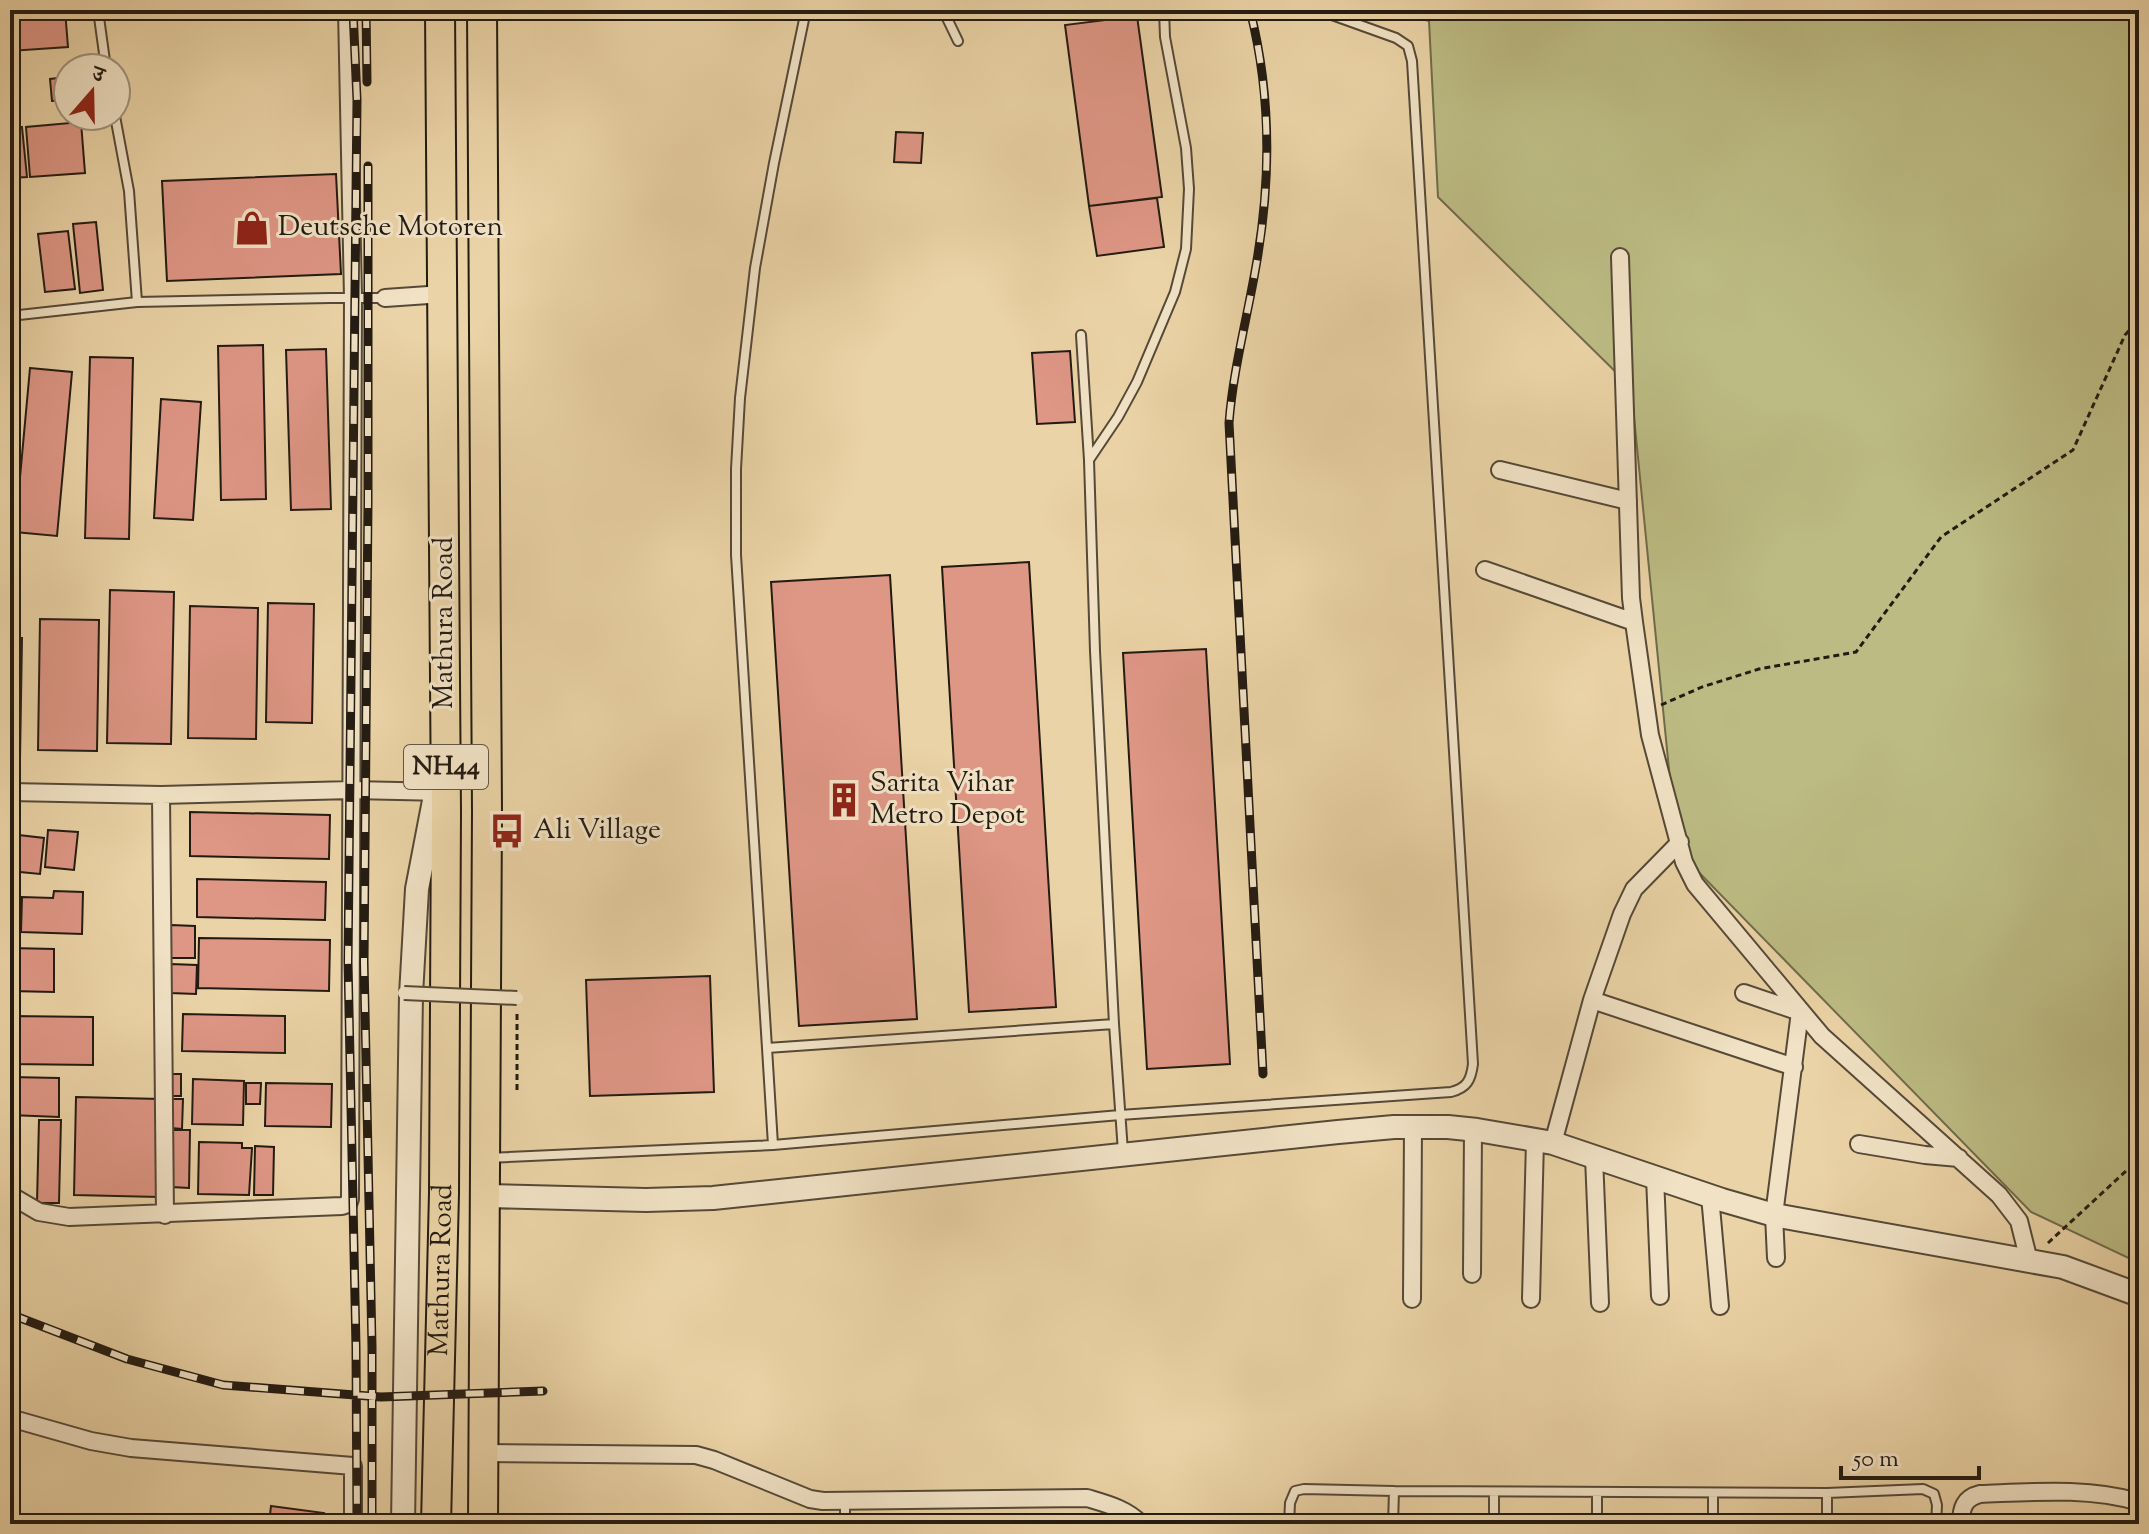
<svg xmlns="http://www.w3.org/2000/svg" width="2149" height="1534" font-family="'Sorts Mill Goudy','Noto Serif Devanagari',serif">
	<rect width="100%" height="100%" fill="#ead3a6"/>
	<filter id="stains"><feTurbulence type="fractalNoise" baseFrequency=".0025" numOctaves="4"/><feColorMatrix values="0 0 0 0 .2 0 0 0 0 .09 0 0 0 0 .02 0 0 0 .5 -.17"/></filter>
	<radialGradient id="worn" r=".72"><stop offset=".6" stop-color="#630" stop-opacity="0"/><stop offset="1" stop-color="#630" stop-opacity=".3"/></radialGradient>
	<path fill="#bcbb83" stroke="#706b4a" stroke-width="2" d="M1390 10H2139V1263L2031 1212 1677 850 1631 387 1438 197 1429 21Z"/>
	<path fill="#de9685" stroke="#231b12" stroke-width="2" d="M10 10H65L68 47 10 51Z
		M1137 16 1162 197 1089 206 1065 25Z
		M67 77 68 100 52 101 50 79Z
		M81 122 85 173 30 177 26 127Z
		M22 127 27 177 10 178V128Z
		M896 132 923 133 921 163 894 162Z
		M336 174 341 274 167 281 162 181Z
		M1157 198 1164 247 1097 256 1089 206Z
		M96 222 103 290 80 293 73 224Z
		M68 231 75 289 45 292 38 234Z
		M263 345 266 499 221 500 218 346Z
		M326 349 331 509 291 510 286 350Z
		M1070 351 1075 422 1037 424 1032 353Z
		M90 357 133 358 129 539 85 538Z
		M30 368 72 372 57 536 15 532Z
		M161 399 201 402 193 520 154 518Z
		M1029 562 1056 1007 969 1012 942 567Z
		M890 575 917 1019 799 1026 771 582Z
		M110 590 174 592 171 744 107 743Z
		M268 603 314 604 312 723 266 722Z
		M190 606 258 608 256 739 188 738Z
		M40 619 99 620 97 751 38 750Z
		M10 638H22L20 760H10Z
		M1206 649 1230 1064 1147 1069 1123 653Z
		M190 812 330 815 329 859 190 856Z
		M48 830 78 832 74 870 45 867Z
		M10 834 44 838 40 874 10 871Z
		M197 879 326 882 325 920 197 917Z
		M54 891 83 892 82 934 21 932 22 897 53 898Z
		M10 892H18L14 941H10Z
		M171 925 195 926V958H171Z
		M199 938 330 940 329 991 198 988Z
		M10 948 54 949V992L10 991Z
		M170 964 197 965 196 994 170 993Z
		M710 976 714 1092 590 1096 586 980Z
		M183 1014 285 1016V1053L182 1051Z
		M10 1016 93 1017V1065L10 1064Z
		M171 1074H181V1096H171Z
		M10 1077 59 1078V1117L10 1115Z
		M193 1079 244 1081 243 1125 192 1124Z
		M246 1083H261L260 1104H246Z
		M266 1083 332 1084 331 1127 265 1126Z
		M76 1097 161 1099 159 1197 74 1195Z
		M172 1099H183L182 1129 171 1128Z
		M39 1120H61L59 1203H37Z
		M173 1130H190L189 1188 171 1187Z
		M199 1142 242 1143V1148H252L249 1195 198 1194Z
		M255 1146 274 1147 273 1195H254Z
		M271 1506 324 1513 322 1524H269Z
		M14 1515H41V1524H15Z"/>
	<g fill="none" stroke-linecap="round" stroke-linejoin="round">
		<g stroke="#554937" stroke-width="12">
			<path id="service" d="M98 10 106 68
				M943 10 958 41
				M115 116 129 191 137 302 330 298H385
				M10 316 137 302
				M1081 335 1089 460
				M767 1048 736 555V469L740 398 755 268 774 163 806 10
				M773 1145 767 1048 1114 1024
				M1123 1152 1114 1024 1095 651 1089 460 1118 417 1137 382 1175 292 1186 249 1189 189 1186 148 1165 37 1164 10
				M488 1158 773 1145 1120 1115 1451 1092C1467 1088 1471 1080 1473 1064L1412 61 1408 46 1396 38 1318 10
				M1494 1492V1524
				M1713 1493V1524
				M845 1501V1524
				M1289 1524 1290 1503 1295 1491 1304 1489 1394 1491 1827 1493 1923 1489 1934 1494 1937 1505 1936 1524
				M1393 1524 1394 1491
				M1597 1524V1492
				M1827 1524V1493"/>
		</g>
		<g stroke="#554937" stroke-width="20">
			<path id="minor" d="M1620 257 1631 598 1634 622 1650 735 1684 862 1695 884 1822 1036 1999 1195 2019 1221 2029 1261
				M385 298 443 294
				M1500 470 1628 501
				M1485 570 1634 622
				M10 792 161 795 352 790 444 792
				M161 795 165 1215
				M1744 993 1800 1012 1774 1215 1776 1258
				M1592 1000 1794 1067
				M1553 1143 1592 1000 1622 914 1634 889 1680 842
				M1859 1144 1925 1155 1959 1158
				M1594 1157 1600 1303
				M1655 1177 1660 1296
				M10 1195 39 1212 69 1217 342 1206 348 1204 350 1199 353 297 347 10
				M1710 1196 1720 1306
				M1472 1274 1473 1130
				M1412 1299 1413 1127
				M1531 1299 1535 1140
				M10 1418 91 1441 131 1448 353 1466V1524
				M483 1453 696 1455 714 1460 810 1499 823 1501 1087 1498C1107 1504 1127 1509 1141 1524
				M1961 1524C1961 1508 1964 1498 1980 1494 2033 1492 2088 1487 2139 1502"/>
		</g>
		<g stroke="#554937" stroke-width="26">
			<path id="tertiary" d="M485 1196 646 1200 713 1198 1338 1132 1394 1127H1448L1477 1130 1553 1143 1722 1200 1774 1215 2063 1267 2139 1295
				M403 1524 411 995 417 889 437 785"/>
		</g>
		<g stroke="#231b12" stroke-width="32">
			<g id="trunk">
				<path d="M482 10 487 812 483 1524"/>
				<path id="s1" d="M436 1524 444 1193 446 813 440 10"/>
			</g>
		</g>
		<path stroke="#231b12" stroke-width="3" stroke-dasharray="6 4" stroke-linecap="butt" d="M1661 705 1702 687 1759 669 1856 652 1941 537 2073 450 2125 335 2139 320
			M517 1014V1094
			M2048 1243 2139 1159"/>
		<use href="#service" stroke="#f1e2c5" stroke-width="8"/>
		<use href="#minor" stroke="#f1e2c5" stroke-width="16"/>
		<use href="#tertiary" stroke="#f1e2c5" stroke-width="22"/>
		<use href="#trunk" stroke="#ead3a6" stroke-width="28"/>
		<g stroke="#231b12" stroke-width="9">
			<path id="rail" d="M353 10 357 100 348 962 356 1347 357 1524
				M366 10 367 82
				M1250 10C1271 93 1271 182 1256 266 1247 319 1233 370 1229 423L1263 1074
				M368 166V501L364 962 372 1347V1524
				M10 1314 127 1359 223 1385 381 1397 543 1391"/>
		</g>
		<use href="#rail" stroke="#f1e2c5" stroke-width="6" stroke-dasharray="18" stroke-linecap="butt"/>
		<g stroke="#554937" stroke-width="16" stroke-linecap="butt">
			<path id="pedestrian-bridge" d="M404 993 517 998"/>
		</g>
		<use href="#pedestrian-bridge" stroke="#f1e2c5" stroke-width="12"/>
	</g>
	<defs>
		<g id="shop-bare" transform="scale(2.76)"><path d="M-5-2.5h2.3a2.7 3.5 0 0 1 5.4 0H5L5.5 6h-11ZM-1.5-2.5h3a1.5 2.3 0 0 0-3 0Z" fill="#8f2418" stroke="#f1e2c5" stroke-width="2.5" paint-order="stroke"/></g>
		<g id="building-bare" transform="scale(2.76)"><path d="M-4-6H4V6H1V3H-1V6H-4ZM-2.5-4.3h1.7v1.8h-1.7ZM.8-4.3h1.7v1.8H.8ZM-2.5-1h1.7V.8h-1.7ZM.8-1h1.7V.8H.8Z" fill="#8f2418" stroke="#f1e2c5" stroke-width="2.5" paint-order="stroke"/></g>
		<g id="bus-bare" transform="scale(2.76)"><path d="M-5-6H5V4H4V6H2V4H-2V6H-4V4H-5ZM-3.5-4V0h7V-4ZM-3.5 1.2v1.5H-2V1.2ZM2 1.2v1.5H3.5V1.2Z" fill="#8f2418" stroke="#f1e2c5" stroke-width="2.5" paint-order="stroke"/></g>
	</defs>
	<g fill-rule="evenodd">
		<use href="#shop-bare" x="252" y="228"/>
		<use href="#building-bare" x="844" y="800"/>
		<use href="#bus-bare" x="507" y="831"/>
	</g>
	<g text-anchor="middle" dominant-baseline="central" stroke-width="6" stroke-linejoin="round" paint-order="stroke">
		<rect fill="#f1e2c5" stroke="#615748" stroke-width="2" x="404" y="745" width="84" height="44" rx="6"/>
		<g font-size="26" font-weight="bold" fill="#231b12">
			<text x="446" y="767">NH44</text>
		</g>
		<g font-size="28" fill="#231b12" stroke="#f1e2c5" text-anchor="start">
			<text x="278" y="228">Deutsche Motoren</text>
			<text x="870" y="784">Sarita Vihar<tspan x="870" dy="32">Metro Depot</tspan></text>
			<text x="533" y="831">Ali Village</text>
		</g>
		<g font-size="28" fill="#231b12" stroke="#f1e2c5">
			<text transform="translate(445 623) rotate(-90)">Mathura Road</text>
			<text stroke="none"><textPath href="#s1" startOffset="254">Mathura Road</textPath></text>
		</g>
	</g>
	<rect width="2149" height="1534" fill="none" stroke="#ead3a6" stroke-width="40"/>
	<rect x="12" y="12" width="2125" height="1510" fill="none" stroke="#231b12" stroke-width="4"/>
	<rect x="20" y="20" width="2109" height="1494" fill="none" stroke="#231b12" stroke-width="2"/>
	<g transform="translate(92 92) rotate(20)"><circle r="38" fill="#f1e2c5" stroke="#9f927d" stroke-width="2"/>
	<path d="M0-6L14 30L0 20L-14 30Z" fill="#8f2418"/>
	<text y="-12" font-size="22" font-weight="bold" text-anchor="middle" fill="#231b12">उ</text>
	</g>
	<path d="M1841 1466v12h138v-12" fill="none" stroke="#231b12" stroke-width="4"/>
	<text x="1853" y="1466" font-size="24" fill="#231b12" stroke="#f1e2c5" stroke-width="6" paint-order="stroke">50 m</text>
	<rect width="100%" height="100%" filter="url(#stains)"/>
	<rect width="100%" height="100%" fill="url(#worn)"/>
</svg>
